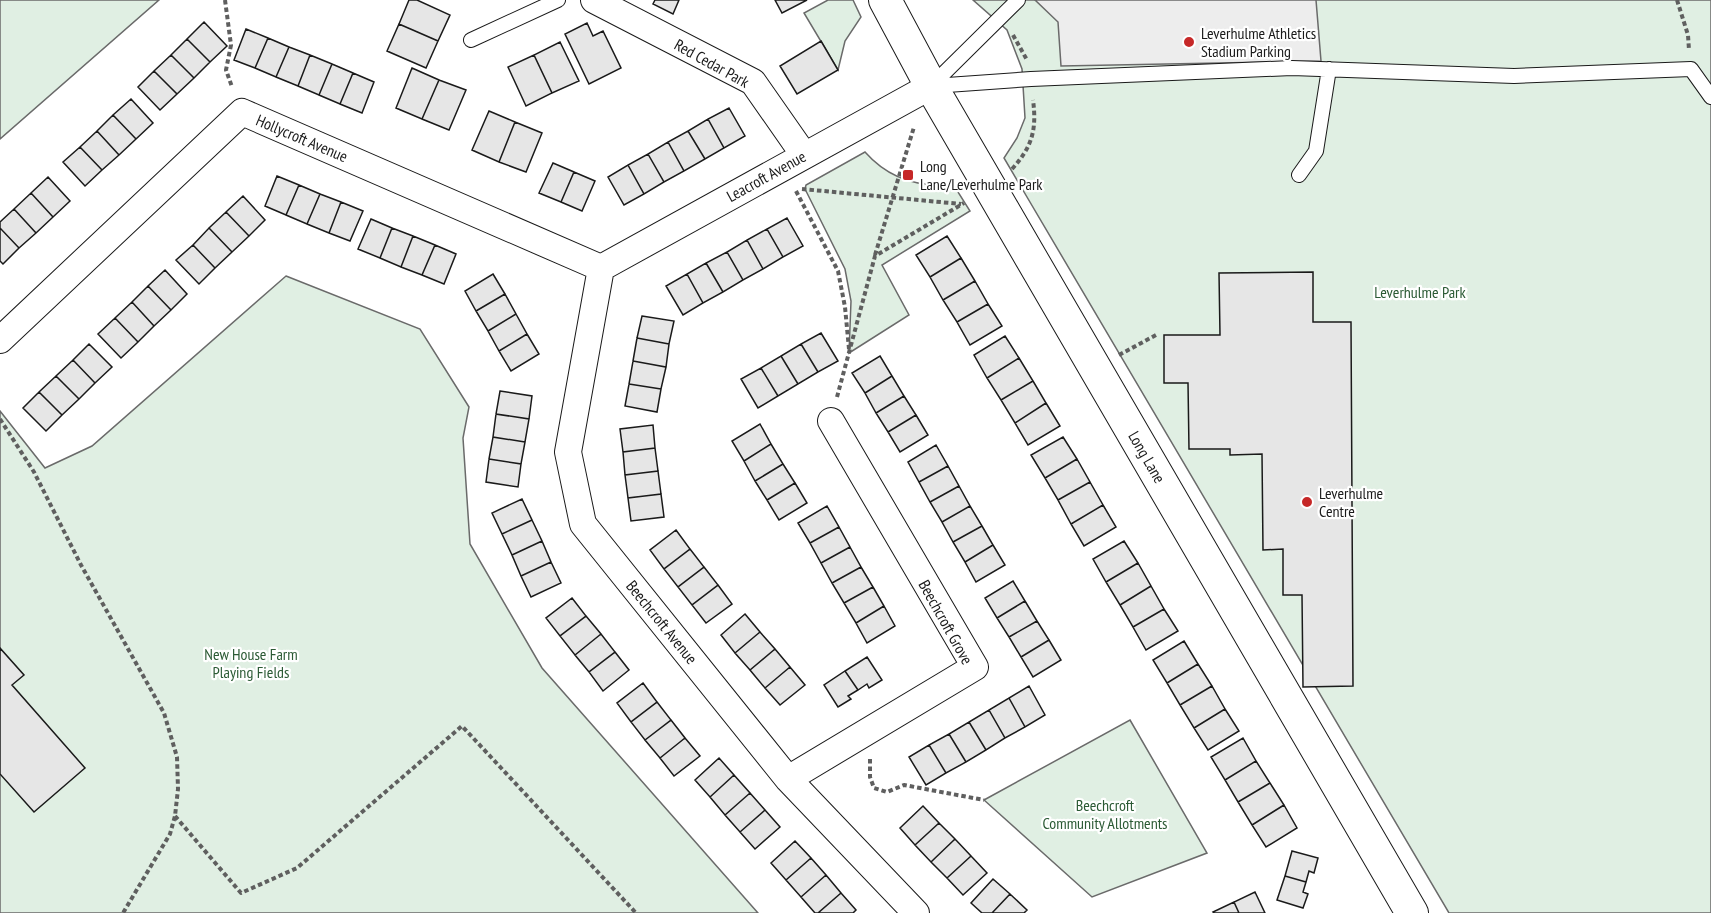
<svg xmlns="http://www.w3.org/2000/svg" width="1711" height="913" viewBox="0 0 1711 913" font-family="'PT Sans Narrow',sans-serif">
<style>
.green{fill:#e0efe3;stroke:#6a6a6a;stroke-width:1.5}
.parking{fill:#ededed;stroke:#6a6a6a;stroke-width:1.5}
.building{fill:#e6e6e6;stroke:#1a1a1a;stroke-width:1.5}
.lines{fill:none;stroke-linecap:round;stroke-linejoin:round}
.service-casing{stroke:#1a1a1a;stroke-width:16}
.minor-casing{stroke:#1a1a1a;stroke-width:28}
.tertiary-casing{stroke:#1a1a1a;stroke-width:34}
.path{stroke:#5f5f5f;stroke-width:4;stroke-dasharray:4.5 3;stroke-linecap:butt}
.service{stroke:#fff;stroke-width:14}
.minor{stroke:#fff;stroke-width:26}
.tertiary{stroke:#fff;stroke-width:32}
.poi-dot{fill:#c62828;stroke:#fff;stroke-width:2}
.labels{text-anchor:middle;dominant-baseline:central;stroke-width:4.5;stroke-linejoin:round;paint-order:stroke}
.poi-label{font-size:16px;fill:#1a1a1a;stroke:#fff;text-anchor:start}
.street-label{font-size:16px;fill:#1a1a1a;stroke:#fff}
.park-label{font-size:16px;fill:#2b5a34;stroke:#fff}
</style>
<rect width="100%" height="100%" fill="#fff"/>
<!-- green -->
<path class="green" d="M0,0H159L0,139Z
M828,0H853L861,17L845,41L838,70L804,13Z
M973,0H1711V913H1449L1004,158L1017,138L1025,118L1022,69L1007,30Z
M865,152C888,178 918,188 953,184L970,211L882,265L909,315L849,353L851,301L845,269L805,189L806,185Z
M286,276L420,329L469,407L463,438L470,544L542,668L758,913H0V411L45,468L92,446Z
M1130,720L1207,853L1092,897L984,800Z"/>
<!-- parking -->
<path class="parking" d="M1035,0H1316L1321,61L1061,66L1058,22Z"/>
<!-- building -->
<path class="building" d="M409,0H417L450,15L438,41L399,24Z
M655,0H679L673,14L653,4Z
M775,0H807L782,13Z
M204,22L227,46L210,62L187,39Z
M587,23L593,36L603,31L621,68L589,84L565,34Z
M399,24L438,41L426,68L387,51Z
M246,29L268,38L255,68L234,60Z
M268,38L289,47L276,77L255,68Z
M187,39L210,62L194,78L171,55Z
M821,41L838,70L797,94L780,66Z
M560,42L579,81L552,93L534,55Z
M289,47L310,55L298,86L276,77Z
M171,55L194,78L177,94L154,71Z
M310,55L332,64L319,95L298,86Z
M534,55L552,93L526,106L508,67Z
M332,64L353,73L340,104L319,95Z
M412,68L439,80L422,119L396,108Z
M154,71L177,94L160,110L138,87Z
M353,73L374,82L362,113L340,104Z
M439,80L466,90L449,130L422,119Z
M131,99L153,123L136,139L113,115Z
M729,108L745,136L724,148L708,119Z
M489,111L515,122L499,162L472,150Z
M113,115L136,139L119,155L97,131Z
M708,119L724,148L705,159L688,131Z
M515,122L542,133L526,172L499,162Z
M97,131L119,155L102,170L80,147Z
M688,131L705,159L684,171L668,142Z
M668,142L684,171L664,182L648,154Z
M80,147L102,170L85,186L63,162Z
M648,154L664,182L644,194L628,165Z
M553,163L574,172L561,202L539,193Z
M628,165L644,194L624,205L608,177Z
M574,172L595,181L582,211L561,202Z
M277,176L299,185L286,215L265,206Z
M48,177L70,201L53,217L31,193Z
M299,185L320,194L307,224L286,215Z
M31,193L53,217L36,233L14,209Z
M320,194L341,202L329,233L307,224Z
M243,196L265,220L249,236L226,212Z
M341,202L363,211L350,241L329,233Z
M14,209L36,233L19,248L0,228V222Z
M226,212L249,236L232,252L209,228Z
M787,218L803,246L783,257L767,229Z
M371,219L392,228L380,258L358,249Z
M0,228L19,248L3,264L0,261Z
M209,228L232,252L215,268L193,245Z
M392,228L413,236L401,267L380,258Z
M767,229L783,257L763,269L747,240Z
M413,236L435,245L422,275L401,267Z
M947,236L961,258L930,277L916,255Z
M747,240L763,269L743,280L727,252Z
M193,245L215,268L199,284L176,260Z
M435,245L456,254L444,284L422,275Z
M727,252L743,280L723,292L706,263Z
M961,258L975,281L943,300L930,277Z
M706,263L723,292L703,303L687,274Z
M165,270L187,294L171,310L148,286Z
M1313,272V322H1351L1353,686L1303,687L1302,595H1283V549L1263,550L1262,454L1230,455V449H1189L1188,383H1164V335H1220L1219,273Z
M493,274L505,294L476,311L465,291Z
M687,274L703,303L683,315L666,286Z
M975,281L988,304L957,322L943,300Z
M148,286L171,310L154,326L132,302Z
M505,294L516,314L488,331L476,311Z
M132,302L154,326L138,342L115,318Z
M988,304L1002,326L970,345L957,322Z
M516,314L527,334L499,351L488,331Z
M642,316L674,321L669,344L637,338Z
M115,318L138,342L121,358L98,334Z
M821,333L838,361L818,372L801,344Z
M527,334L539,354L511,371L499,351Z
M1005,336L1019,358L987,378L974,355Z
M637,338L669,344L666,367L633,361Z
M89,344L112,367L95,383L73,360Z
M801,344L818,372L798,384L781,356Z
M781,356L798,384L778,396L761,368Z
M880,356L892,376L865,393L852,373Z
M1019,358L1033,381L1001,400L987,378Z
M73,360L95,383L79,399L56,376Z
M633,361L666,367L661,389L629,384Z
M761,368L778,396L758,408L741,379Z
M56,376L79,399L62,415L39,392Z
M892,376L904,396L876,413L865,393Z
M1033,381L1046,403L1015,423L1001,400Z
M629,384L661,389L657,412L625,406Z
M500,391L532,396L529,419L496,414Z
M39,392L62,415L46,431L23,408Z
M904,396L916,415L888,432L876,413Z
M1046,403L1060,426L1028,445L1015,423Z
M496,414L529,419L525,442L493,437Z
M916,415L928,435L900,452L888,432Z
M760,424L771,444L744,461L732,441Z
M653,425L655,448L623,452L620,429Z
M493,437L525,442L521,464L489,459Z
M1063,437L1077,459L1045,478L1031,455Z
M771,444L783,464L755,481L744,461Z
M936,445L948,466L919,482L908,462Z
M655,448L658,471L625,475L623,452Z
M489,459L521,464L518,487L486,482Z
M1077,459L1090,482L1058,500L1045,478Z
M783,464L795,483L767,500L755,481Z
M948,466L959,486L930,502L919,482Z
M658,471L661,494L628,498L625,475Z
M1090,482L1103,505L1071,524L1058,500Z
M795,483L807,503L779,520L767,500Z
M959,486L970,506L942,522L930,502Z
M661,494L664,517L631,521L628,498Z
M522,499L532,520L502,534L492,513Z
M1103,505L1116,527L1084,546L1071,524Z
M827,506L839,527L810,543L798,523Z
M970,506L982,526L953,542L942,522Z
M532,520L542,541L512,555L502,534Z
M982,526L993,545L965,562L953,542Z
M839,527L850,547L821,563L810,543Z
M676,530L690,549L664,569L650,550Z
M542,541L551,562L521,576L512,555Z
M1124,541L1138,563L1106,582L1093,559Z
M993,545L1005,565L976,582L965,562Z
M850,547L861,567L832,583L821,563Z
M690,549L704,567L678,587L664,569Z
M551,562L561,583L531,597L521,576Z
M1138,563L1151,586L1120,605L1106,582Z
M704,567L718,585L692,605L678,587Z
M861,567L873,587L844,603L832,583Z
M1013,581L1025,601L997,618L985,598Z
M718,585L732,604L706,623L692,605Z
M1151,586L1164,609L1133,627L1120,605Z
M873,587L884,606L856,623L844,603Z
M572,598L586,616L560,636L546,618Z
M1025,601L1037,621L1009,637L997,618Z
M884,606L895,626L867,643L856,623Z
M1164,609L1178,631L1146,650L1133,627Z
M745,614L760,632L735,653L721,635Z
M586,616L601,634L575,655L560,636Z
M1037,621L1049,640L1021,657L1009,637Z
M760,632L775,649L750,670L735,653Z
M601,634L615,652L589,672L575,655Z
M1049,640L1061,660L1033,677L1021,657Z
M1184,641L1198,664L1167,683L1153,660Z
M0,648L24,675L12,685L85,768L34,812L0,774Z
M775,649L790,667L765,688L750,670Z
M615,652L629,670L603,691L589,672Z
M867,657L882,680L869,688L867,684L858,690L845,671Z
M1198,664L1212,686L1180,705L1167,683Z
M790,667L805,685L780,705L765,688Z
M845,671L858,690L848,696L851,699L838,707L824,685Z
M643,683L657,702L631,722L617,703Z
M1029,686L1045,715L1025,727L1009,698Z
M1212,686L1225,709L1194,728L1180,705Z
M1009,698L1025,727L1005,738L989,710Z
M657,702L671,720L645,740L631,722Z
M1225,709L1239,731L1208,750L1194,728Z
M989,710L1005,738L986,750L969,722Z
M671,720L685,738L660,758L645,740Z
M969,722L986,750L966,762L949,734Z
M949,734L966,762L946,773L929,745Z
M685,738L700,756L674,776L660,758Z
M1243,738L1256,761L1225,780L1211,757Z
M929,745L946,773L926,785L909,757Z
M719,758L734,775L710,797L695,780Z
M1256,761L1270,783L1238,802L1225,780Z
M734,775L750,793L725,815L710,797Z
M1270,783L1284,805L1252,825L1238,802Z
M750,793L765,810L740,832L725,815Z
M1284,805L1297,828L1266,847L1252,825Z
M923,806L939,823L915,845L900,828Z
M765,810L780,827L755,849L740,832Z
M939,823L955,839L931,862L915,845Z
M955,839L971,856L947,878L931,862Z
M795,841L811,858L786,880L771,863Z
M1292,851L1318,858L1314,873L1309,871L1306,882L1285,876Z
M971,856L987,873L963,895L947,878Z
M811,858L826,875L801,897L786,880Z
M826,875L841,893L818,913H815L801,897Z
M1285,876L1306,882L1303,892L1308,894L1303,908L1277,900Z
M993,879L1010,894L992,913H982L971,903Z
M1255,892L1265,913H1239L1234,902Z
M841,893L856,910L853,913H818Z
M1010,894L1027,910L1024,913H992Z
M1234,902L1239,913H1214L1213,912Z"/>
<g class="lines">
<defs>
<path id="service" d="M471,40L558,0
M931,86L1018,0
M933,86L1031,79L1292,68L1514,76L1691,69L1711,97
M1299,175L1316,151L1329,69"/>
<path id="minor" d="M594,0L753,82L804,155
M601,268L568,452L583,524L788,779L916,913
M601,268L931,86
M0,340L242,112L601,268
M788,779L975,667L831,421"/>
<path id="tertiary" d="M885,0L931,86L1412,913"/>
</defs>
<!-- service casing -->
<use href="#service" class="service-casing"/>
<!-- minor casing -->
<use href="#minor" class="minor-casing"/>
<!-- tertiary casing -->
<use href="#tertiary" class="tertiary-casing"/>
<!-- path -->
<path class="path" d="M225,0L231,45L226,70L232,87
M1677,0L1688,35L1689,50
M1013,35L1027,60
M1012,169C1032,147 1037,130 1033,100
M802,189L961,204
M796,191L838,271L845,307L849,349
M875,255L914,127
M1119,355L1156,335
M837,397L875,256L964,203
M0,419L34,472L81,565L164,713L177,757L178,789L175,816L170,834L123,913
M870,759V777L874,788L887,792L904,785L984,800
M175,816L241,893L297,868L462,726L636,913"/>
<!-- service -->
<use href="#service" class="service"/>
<!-- minor -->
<use href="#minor" class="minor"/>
<!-- tertiary -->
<use href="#tertiary" class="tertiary"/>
</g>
<!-- markers -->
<g class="poi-dot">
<circle cx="1189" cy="42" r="6"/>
<rect x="902" y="169" width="12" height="12" rx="3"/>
<circle cx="1307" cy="502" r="6"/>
</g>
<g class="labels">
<!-- poi labels -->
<g class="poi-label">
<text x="1201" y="33">Leverhulme Athletics<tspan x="1201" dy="18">Stadium Parking</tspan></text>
<text x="920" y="166">Long<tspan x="920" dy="18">Lane/Leverhulme Park</tspan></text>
<text x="1319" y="493">Leverhulme<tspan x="1319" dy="18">Centre</tspan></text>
</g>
<!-- street labels -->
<g class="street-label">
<text transform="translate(712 63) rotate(29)">Red Cedar Park</text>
<text transform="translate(302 138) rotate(23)">Hollycroft Avenue</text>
<text transform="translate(766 176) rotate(-29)">Leacroft Avenue</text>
<text transform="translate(1147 457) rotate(60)">Long Lane</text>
<text transform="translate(662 622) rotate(51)">Beechcroft Avenue</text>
<text transform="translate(946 622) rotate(61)">Beechcroft Grove</text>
</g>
<!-- park labels -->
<g class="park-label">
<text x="1420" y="292">Leverhulme Park</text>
<text x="251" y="654">New House Farm<tspan x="251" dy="18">Playing Fields</tspan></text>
<text x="1105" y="805">Beechcroft<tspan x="1105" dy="18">Community Allotments</tspan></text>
</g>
</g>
</svg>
